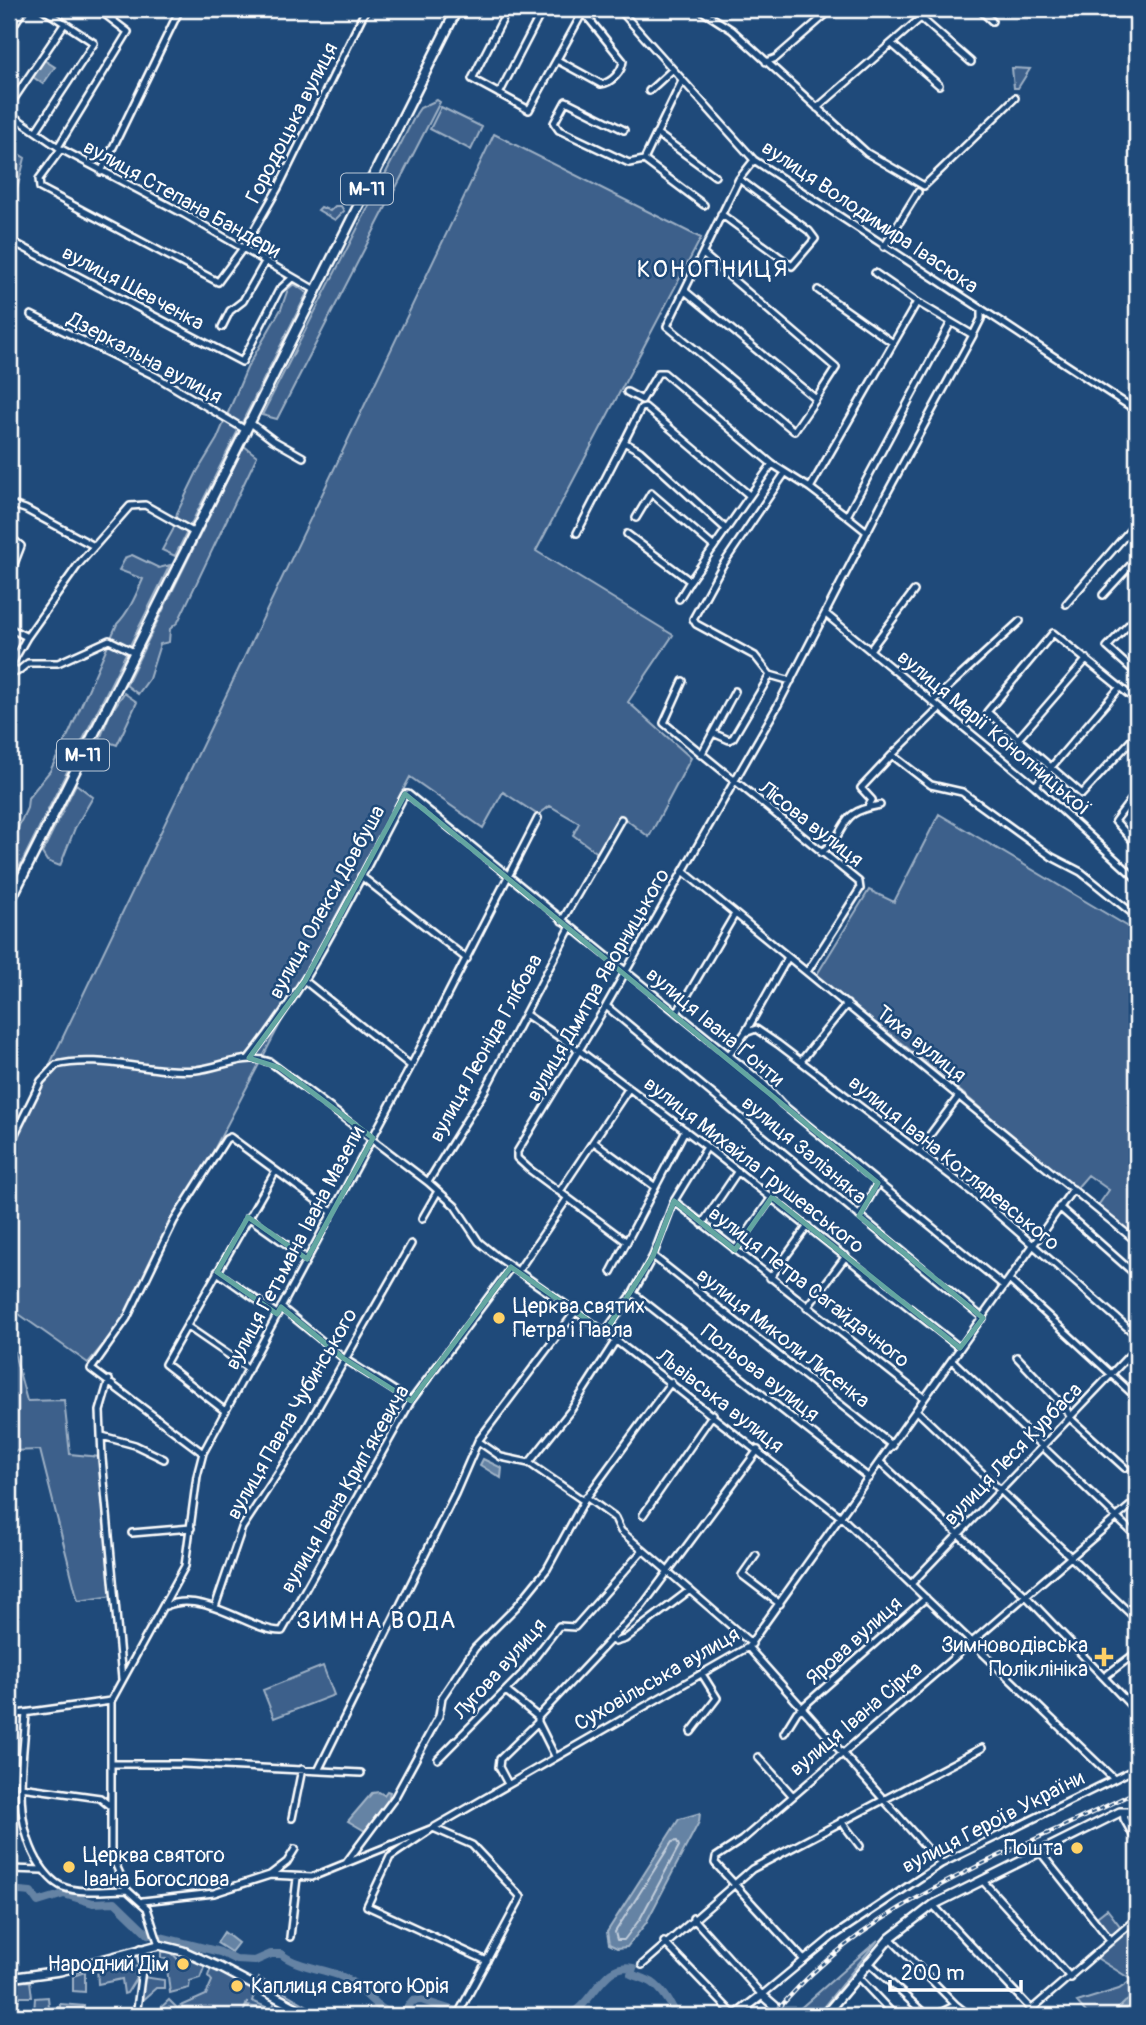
<svg xmlns="http://www.w3.org/2000/svg" width="1146" height="2025" viewBox="0 0 1146 2025" font-family="Pangolin,sans-serif">
<style>
.green{fill:#3c618b;stroke:#9eb0c5;stroke-width:2}
.water{fill:#6583a4;stroke:#a3b5c8;stroke-width:2}
.lines{fill:none;stroke-linecap:round;stroke-linejoin:round}
.shore{stroke:#c1cddb;stroke-width:2}
.river{stroke:#6583a4;stroke-width:8}
.minor-casing{stroke:#fff;stroke-width:10}
.major-casing{stroke:#fff;stroke-width:12}
.highway-casing{stroke:#fff;stroke-width:13}
.minor{stroke:#1f4a7a;stroke-width:5}
.major{stroke:#1f4a7a;stroke-width:7}
.highway{stroke:#1f4a7a;stroke-width:8}
.rail-casing{stroke:#fff;stroke-width:4.5}
.rail{stroke:#1f4a7a;stroke-width:2;stroke-dasharray:5;stroke-linecap:butt}
.marked{fill:none;stroke:#63a6a1;stroke-width:5;stroke-linejoin:round}
.poi-dot{fill:#ffd166;stroke:#1f4a7a;stroke-width:2.5}
.labels{text-anchor:middle;dominant-baseline:central;stroke-width:5;stroke-linejoin:round;paint-order:stroke}
.shield{fill:#1f4a7a;stroke:#bcc9d7;stroke-width:2}
.shield-label{font-size:19px;font-weight:bold;fill:#fff}
.street-label{font-size:21px;fill:#fff;stroke:#1f4a7a}
.poi-label{font-size:21px;fill:#fff;stroke:#1f4a7a;text-anchor:start}
.quarter-label{font-size:24px;letter-spacing:2px;fill:#fff;stroke:#1f4a7a}
</style>
<rect width="100%" height="100%" fill="#1f4a7a"/>
<filter id="ink" filterUnits="userSpaceOnUse"><feTurbulence type="fractalNoise" baseFrequency=".0143" numOctaves="2"/><feDisplacementMap in="SourceGraphic" scale="14" xChannelSelector="R" yChannelSelector="G"/><feConvolveMatrix kernelMatrix="1 2 1 2 8 2 1 2 1" color-interpolation-filters="sRGB"/></filter>
<g filter="url(#ink)">
<!-- green -->
<path class="green" d="M1012,68L1030,69L1018,88H1014Z
M437,100L440,102L277,419L262,415L416,114L420,108Z
M441,107L482,127L471,150L430,129Z
M494,134L701,238L536,551L673,635L628,702L691,758L649,837L620,815L599,854L573,835L579,823L550,806L538,815L503,792L483,828L410,777L126,1317L88,1363L9,1307V1150Z
M9,148L25,158L14,201L9,207Z
M335,206H341L344,211L335,220L318,210L321,207L330,211Z
M294,284L307,293L175,556L162,550L173,530L177,513L197,472L217,439L247,368L281,309L288,289Z
M244,446L257,456L178,622L170,629L169,642L160,644L149,679L138,694L126,685Z
M132,555L159,568L170,565L9,888V839L17,830L27,808L28,798L50,771L70,731L117,624C129,612 136,595 143,579L119,570L126,557Z
M9,628L27,637L12,664L17,672L9,689Z
M124,693L137,702L117,745L100,739L110,714Z
M76,784L93,797L75,828L60,866L47,861L42,853Z
M939,814L1137,932V1239L1097,1207L1109,1190L1088,1175L1076,1189L933,1068L816,976L869,890L894,902Z
M9,1334L27,1401L64,1400L70,1454L100,1457L113,1596L78,1601L40,1450L9,1451Z
M323,1666L334,1695L274,1718L263,1690Z
M1107,1909L1123,1930L1111,1941L1093,1920Z
M1137,1920V2016H1089L1077,2002L1119,1989L1132,1980L1097,1958Z
M878,1940L821,2010L812,2016L795,2013Z
M161,1952H171L184,1966L188,1956L205,1965L200,1978L190,1981L189,1988L170,1993L166,1959L161,1958Z
M139,1954L140,1972L127,1993L124,1994L122,1979L98,1984L97,1966L117,1961L120,1969L139,1966L136,1956L126,1959Z
M211,1968L273,1998L259,1992L254,1995L252,2001L268,2008L266,2012L261,2008L247,2006V2002L242,2016L243,2012H209V2016H203L202,2007L191,2010V2016H184L179,2007L206,1995L212,1981L208,1976Z
M85,1972V1992L73,1991V1976Z
M143,1977L164,1980V1988H156L140,2002Z
M259,1978L325,2016H319L258,1982Z
M30,1981L32,1997H19L16,2016H9V1982Z
M48,1997L49,2008L58,2007V2016L34,2013L35,1998Z
M276,1999L305,2016H279L271,2011Z
M169,2000L181,2012V2016H138L139,2010L155,2013Z
M60,2004L84,2006V2016H60Z"/>
<!-- water -->
<path class="water" d="M44,60L55,67L43,84L33,77Z
M483,1459L502,1468L501,1478L480,1465Z
M387,1791L390,1792L388,1801L365,1831L348,1821L372,1793L379,1792L384,1795Z
M700,1813L699,1822L646,1923L627,1947L617,1948L609,1944L607,1932L679,1819Z
M224,1932L238,1943L231,1952L217,1943Z
M1137,1995V2016H1111L1125,2002Z"/>
<g class="lines">
<!-- shore -->
<path class="shore" d="M677,1841L679,1846L640,1919L624,1940H617L615,1932L672,1842Z"/>
<!-- river -->
<path class="river" d="M9,1890L31,1892L38,1902L64,1894L93,1903L115,1902L148,1934L220,1952L236,1960L255,1961L271,1954H281C301,1970 333,1968 353,1983C368,1994 383,2018 403,2014L412,2001L421,2000L452,2010L493,2016
M564,2016C593,2010 601,1960 633,1968L631,1974C636,1977 641,1977 647,1980C661,1985 671,2004 677,2016"/>
<defs>
<path id="minor" d="M508,9L472,79L529,110L583,12
M619,9L754,160L1137,411
M699,9L732,30L867,153L924,186L1015,98
M979,9L992,21
M921,18L971,62
M9,32L24,9
M892,44L939,85
M557,60L601,84C612,83 622,71 623,61L581,9
M766,62L776,58L832,9
M649,91L672,70
M499,94L543,9
M9,106L65,23
M817,108L931,9
M9,113L61,149L184,214L315,290
M624,130L566,101L554,123L559,130L629,163L644,160L682,81
M36,131L94,43L43,9
M659,135L715,176
M58,147L128,32L98,9
M61,149L39,179L40,188L218,282L246,244L278,188L366,9
M644,160L704,205
M754,160L739,179L667,326L794,431L816,399
M101,172L180,9
M721,214L792,266L815,239L809,231L739,179
M11,241L242,362L279,290L292,278
M884,247L918,192
M875,273L917,302
M818,290L893,343
M685,291L816,399L836,368L703,254
M31,315L155,376L244,429
M950,324L847,516L810,488L917,302L973,335
M222,327L230,311L243,301L265,262
M627,392L642,400L658,373H664L772,464L810,488
M248,421L273,440L303,457
M9,504L25,509L94,546
M847,516L867,532
M636,518L651,493L714,547
M726,529L640,451L624,442L641,408L645,407L749,495
M577,533L624,442
M627,534L690,581L772,464
M9,536L21,546L9,577
M1103,595L1137,558
M679,599L690,581
M1066,604L1137,522
M827,615L1035,786L1137,879
M1137,616L1107,647L1137,674
M9,628L27,637L11,665L17,672L28,663H58L109,640L134,652
M27,637L78,565L130,506L145,505L193,532
M870,650L914,591
M770,675L791,681
M683,681L664,723L859,882L860,889L807,972
M1137,701L1053,633L987,712L1082,794L1137,734
M932,702L1020,621
M713,733L729,740L733,738L770,675L755,656L696,624L693,619L722,566L785,473
M1018,739L1087,659
M701,755L735,691
M892,755L940,708
M1035,786L1120,687
M1137,792L1115,821L1137,845
M868,807L872,800L861,788L892,755L931,785L962,792L1052,857L1081,872L1137,917
M821,853C852,829 834,813 880,805
M683,871L1137,1242
M361,876L467,959
M562,921L621,819
M305,981L411,1066
M606,1006L983,1318
M677,1013L735,914
M525,1014L580,1051L707,1147L960,1348
M745,1033L756,1029L778,1044L977,1196L1137,1336
M729,1055L745,1033L788,957
M249,1058C314,978 357,884 405,794H408L763,1083L782,1104L1004,1286
M801,1061L847,1004
M594,1142L654,1186
M9,1146L41,1081L56,1065C102,1054 150,1074 196,1070C222,1067 244,1053 270,1062L428,1182L455,1206L479,1242L496,1256L605,1332L841,1517L1114,1779
M918,1151L959,1096
M428,1182L485,1090L570,928
M560,1191L629,1088
M674,1201L924,1398
M1059,1207L1137,1276
M859,1216L878,1183
M248,1217L307,1259
M422,1219L438,1191
M702,1224L738,1171
M627,1242L529,1169L517,1158V1152L606,1006L778,705L886,495L973,335L981,319V310
M735,1250L772,1197
M653,1256L893,1446
M518,1271L567,1199
M217,1272L277,1314
M611,1272L685,1130
M770,1278L808,1226
M1009,1280L1137,1398
M633,1293L869,1478
M281,1307L343,1358L411,1401
M807,1308L846,1256
M188,1327L249,1369
M605,1332L633,1293L653,1256L674,1201L707,1147
M1017,1357L1066,1409L1072,1420L1125,1468
M952,1360L1137,1537
M109,1380L100,1411L102,1458L122,1679
M916,1410L1137,1620
M225,1411L165,1364L275,1172
M102,1436L135,1445L164,1459
M478,1441L501,1457L529,1463L584,1501
M203,1453L91,1369L127,1318L174,1221L226,1139L230,1137L332,1212
M529,1463L571,1410L616,1340
M881,1463L1025,1595L1137,1712
M586,1497L615,1518L621,1531L752,1644
M643,1515L713,1414
M132,1533L191,1528
M756,1555L742,1575L780,1604
M912,1583L1137,1347
M166,1606C205,1589 251,1632 282,1631L411,1401L511,1267
M215,1607L242,1528L297,1444L411,1244
M610,1639L615,1642L625,1639L690,1590
M748,1647L941,1864
M1104,1677L1137,1652
M506,1691L538,1717
M111,1701L185,1566L197,1476L203,1453L411,1066L538,818
M111,1701V1854L127,1890L147,1908L159,1945
M26,1713C23,1762 12,1815 37,1860C43,1870 51,1882 63,1887C82,1894 107,1890 127,1890
M9,1715L111,1701
M538,1722L555,1756
M691,1732L717,1698L702,1674
M784,1733L797,1712L926,1598
M758,1757L792,1795
M438,1759L522,1674L559,1626L575,1627L643,1550
M111,1764H183L361,1773
M319,1769L455,1494L478,1441L575,1312
M508,1784L499,1767L500,1759L538,1722V1717L643,1605L758,1450
M21,1787L100,1798L110,1806
M1123,1812L1124,1819L1137,1842
M292,1818L302,1769
M841,1821L860,1846
M1041,1853L1111,1941
M346,1863L395,1797L439,1716L442,1697L475,1648L517,1606L547,1569L584,1501L671,1382
M9,1869L43,1870
M270,1875L287,1862L295,1849
M982,1880L1071,1978
M143,1901L214,1893L270,1875L312,1877L433,1828L748,1647L1073,1189
M933,1905L1032,2010
M693,1918L762,1995L832,1937L941,1864L1137,1768
M290,1937L297,1878
M890,1938L956,2005
M664,1942L735,2016
M804,1960L715,1863L716,1857L742,1840L1137,1500
M868,1962L925,2014H938L956,2005L970,2016
M642,1965L752,1869L982,1748
M857,1976L895,2016
M136,2016L143,1962L141,1948
M457,2016L521,1897L472,1845L433,1828L390,1857L367,1906L487,1961
M1024,2016L1137,1918"/>
<path id="major" d="M9,1978L60,1971L159,1945L183,1951L221,1968L312,2016
M785,2014L788,2016
M735,2016L762,1995L777,2008
M824,2016L890,1938L933,1905L1120,1812H1137"/>
<path id="highway" d="M9,903L457,9"/>
</defs>
<!-- minor casing -->
<use href="#minor" class="minor-casing"/>
<!-- major casing -->
<use href="#major" class="major-casing"/>
<!-- highway casing -->
<use href="#highway" class="highway-casing"/>
<!-- minor -->
<use href="#minor" class="minor"/>
<!-- major -->
<use href="#major" class="major"/>
<!-- highway -->
<use href="#highway" class="highway"/>
<defs>
<path id="rail" d="M773,2016C864,1901 1011,1855 1137,1791"/>
</defs>
<!-- rail casing -->
<use href="#rail" class="rail-casing"/>
<!-- rail -->
<use href="#rail" class="rail"/>
</g>
</g>
<!-- marked area -->
<path class="marked" d="M405,794L878,1183L859,1216L983,1318L960,1348L772,1197L735,1250L674,1201L653,1256L605,1332L511,1267L411,1401L343,1358L281,1307L277,1314L217,1272L248,1217L307,1259L373,1138L280,1068L249,1058L305,981Z"/>
<!-- markers -->
<g class="poi-dot">
<circle cx="499" cy="1318" r="7"/>
<path d="M1100.5 1646.5h7v7h7v7h-7v7h-7v-7h-7v-7h7z"/>
<circle cx="1077" cy="1848" r="7"/>
<circle cx="69" cy="1867" r="7"/>
<circle cx="183" cy="1964" r="7"/>
<circle cx="237" cy="1986" r="7"/>
</g>
<g class="labels">
<!-- shield labels -->
<g class="shield">
<rect x="341" y="173.5" width="52" height="31" rx="5"/>
<rect x="57" y="739.5" width="52" height="31" rx="5"/>
</g>
<g class="shield-label">
<text x="367" y="189">М-11</text>
<text x="83" y="755">М-11</text>
</g>
<!-- street labels -->
<g class="street-label">
<text transform="translate(292 123) rotate(-63)">Городоцька вулиця</text>
<text transform="translate(182 199) rotate(29)">вулиця Степана Бандери</text>
<text transform="translate(870 217) rotate(34)">вулиця Володимира Івасюка</text>
<text transform="translate(133 288) rotate(28)">вулиця Шевченка</text>
<text transform="translate(145 358) rotate(28)">Дзеркальна вулиця</text>
<text transform="translate(994 733) rotate(40)">вулиця Марії Конопницької</text>
<text transform="translate(811 824) rotate(38)">Лісова вулиця</text>
<text transform="translate(327 902) rotate(-61)">вулиця Олекси Довбуша</text>
<text transform="translate(598 985) rotate(-60)">вулиця Дмитра Яворницького</text>
<text transform="translate(715 1027) rotate(40)">вулиця Івана Ґонти</text>
<text transform="translate(921 1044) rotate(39)">Тиха вулиця</text>
<text transform="translate(486 1048) rotate(-61)">вулиця Леоніда Глібова</text>
<text transform="translate(804 1150) rotate(40)">вулиця Залізняка</text>
<text transform="translate(954 1163) rotate(39)">вулиця Івана Котляревського</text>
<text transform="translate(754 1165) rotate(38)">вулиця Михайла Грушевського</text>
<text transform="translate(295 1248) rotate(-62)">вулиця Гетьмана Івана Мазепи</text>
<text transform="translate(809 1287) rotate(38)">вулиця Петра Сагайдачного</text>
<text transform="translate(783 1338) rotate(38)">вулиця Миколи Лисенка</text>
<text transform="translate(760 1373) rotate(38)">Польова вулиця</text>
<text transform="translate(720 1401) rotate(38)">Львівська вулиця</text>
<text transform="translate(292 1414) rotate(-60)">вулиця Павла Чубинського</text>
<text transform="translate(1013 1454) rotate(-46)">вулиця Леся Курбаса</text>
<text transform="translate(345 1489) rotate(-60)">вулиця Івана Крипʼякевича</text>
<text transform="translate(854 1641) rotate(-42)">Ярова вулиця</text>
<text transform="translate(500 1669) rotate(-48)">Лугова вулиця</text>
<text transform="translate(657 1679) rotate(-30)">Суховільська вулиця</text>
<text transform="translate(856 1719) rotate(-40)">вулиця Івана Сірка</text>
<text transform="translate(993 1822) rotate(-27)">вулиця Героїв України</text>
</g>
<!-- poi labels -->
<g class="poi-label">
<text x="513" y="1306">Церква святих<tspan x="513" dy="24">Петра і Павла</tspan></text>
<text x="1088" y="1645" text-anchor="end">Зимноводівська<tspan x="1088" dy="24">Поліклініка</tspan></text>
<text x="1063" y="1848" text-anchor="end">Пошта</text>
<text x="83" y="1855">Церква святого<tspan x="83" dy="24">Івана Богослова</tspan></text>
<text x="169" y="1964" text-anchor="end">Народний Дім</text>
<text x="251" y="1986">Каплиця святого Юрія</text>
</g>
<!-- quarter labels -->
<g class="quarter-label">
<text x="713" y="269">КОНОПНИЦЯ</text>
<text x="377" y="1620">ЗИМНА ВОДА</text>
</g>
</g>
<!-- margin -->
<rect width="1146" height="2025" fill="none" stroke="#1f4a7a" stroke-width="35"/>
<rect x="18" y="18" width="1111" height="1990" fill="none" stroke="#fff" stroke-width="2.5" filter="url(#ink)"/>
<!-- scale -->
<path d="M890 1980v10h131v-10" fill="none" stroke="#ffffff" stroke-width="3.5"/>
<text x="901" y="1980" font-size="21" fill="#ffffff" stroke="#1f4a7a" stroke-width="5" paint-order="stroke">200 m</text>
</svg>
